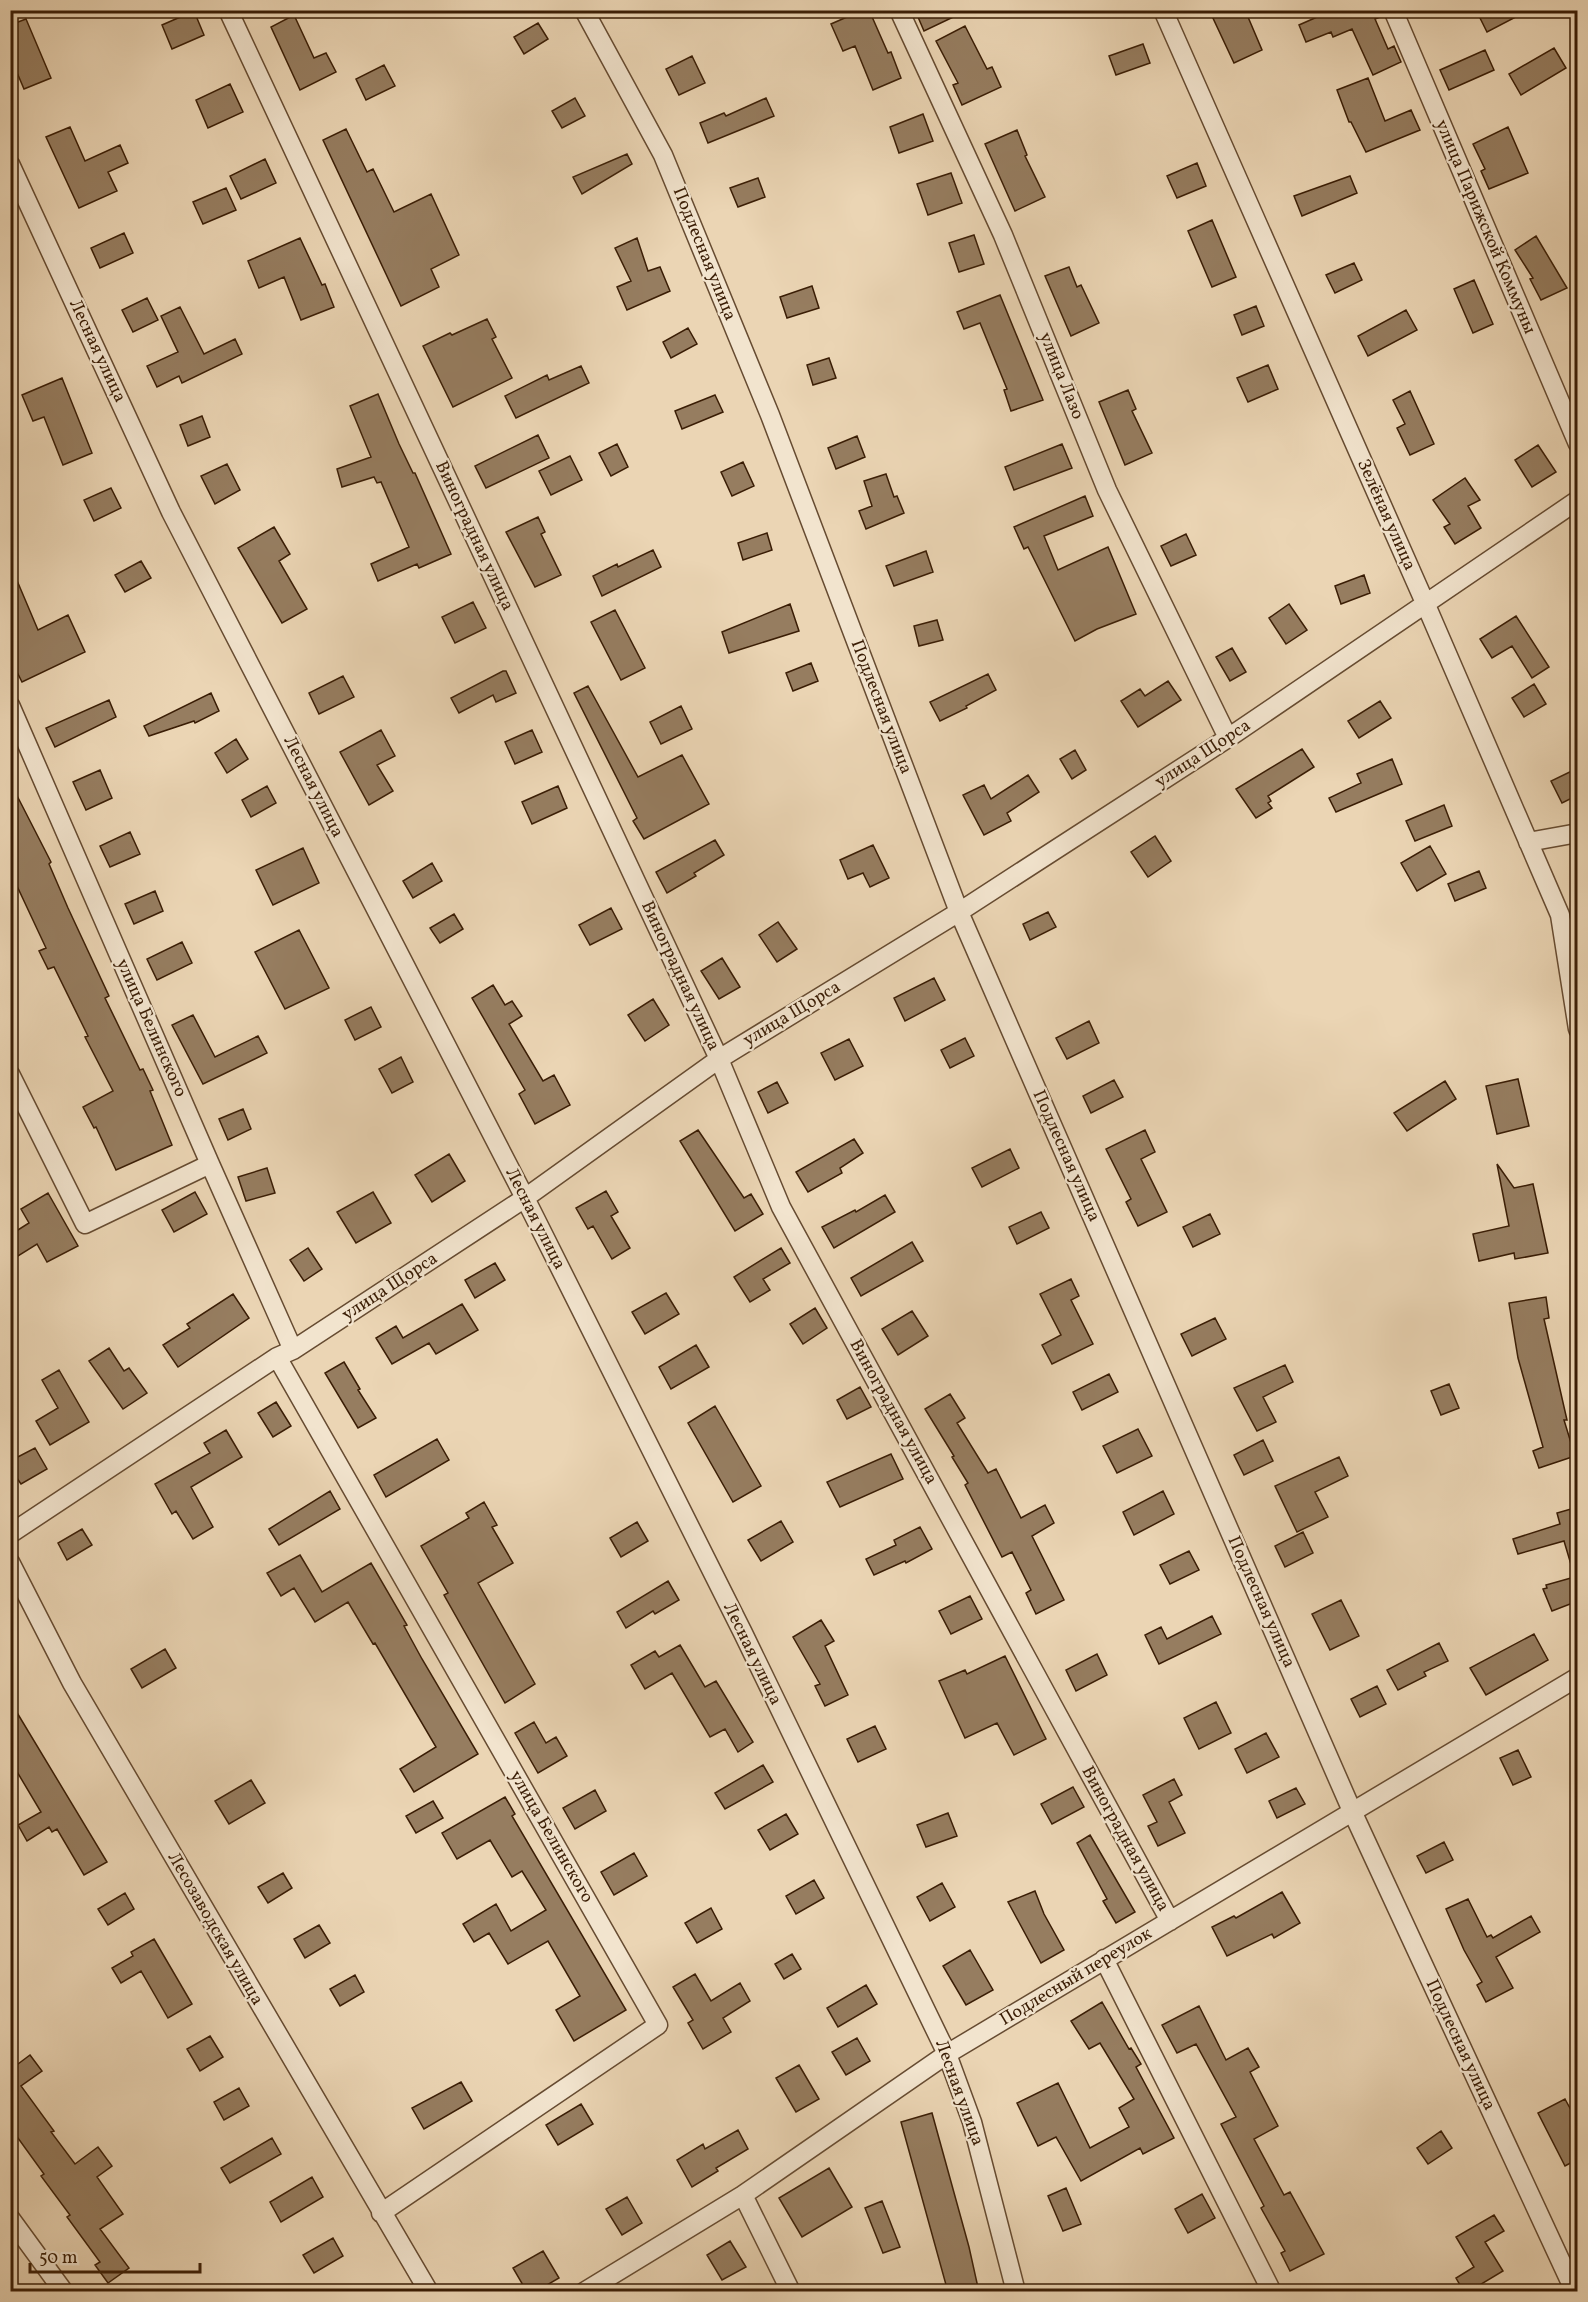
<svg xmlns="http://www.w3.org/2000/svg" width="1588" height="2302" viewBox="0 0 1588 2302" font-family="Vollkorn,serif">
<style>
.building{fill:#967d60;stroke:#3a1d05;stroke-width:1.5}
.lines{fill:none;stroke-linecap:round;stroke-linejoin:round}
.minor-casing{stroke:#664b31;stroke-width:21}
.minor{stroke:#f2e4ce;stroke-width:18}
.labels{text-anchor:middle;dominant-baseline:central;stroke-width:4.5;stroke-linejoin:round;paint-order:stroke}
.street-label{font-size:18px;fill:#3a1d05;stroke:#f2e4ce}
</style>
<rect width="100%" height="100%" fill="#ebd5b4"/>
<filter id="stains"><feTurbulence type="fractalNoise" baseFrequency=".00333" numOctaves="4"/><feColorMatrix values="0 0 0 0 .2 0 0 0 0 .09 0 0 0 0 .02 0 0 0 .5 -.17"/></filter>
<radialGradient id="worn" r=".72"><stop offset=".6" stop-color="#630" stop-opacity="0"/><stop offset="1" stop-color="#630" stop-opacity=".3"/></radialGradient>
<!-- building -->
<path class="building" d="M863,10H869L888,53L891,52L901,78L873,90L855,46L843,51L831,24Z
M915,10H968L924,31Z
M1224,10H1245L1262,50L1234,63L1212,16Z
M1333,10H1382L1383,16L1375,19L1388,49L1394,46L1401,62L1373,75L1352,29L1333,37L1331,32L1306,42L1299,25Z
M1476,10H1529L1487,32Z
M194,11L204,35L172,49L162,25Z
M294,15L314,58L326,53L336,72L300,90L271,27Z
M26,19L51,78L24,89L10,56V25Z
M538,23L548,39L524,54L514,37Z
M965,26L987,69L992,67L1001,87L962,105L953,85L958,83L936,41Z
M1143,44L1150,63L1116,75L1109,56Z
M1554,48L1566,68L1521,95L1509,74Z
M1485,50L1494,70L1449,90L1440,70Z
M692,56L705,83L679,95L666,69Z
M384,65L395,86L366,100L356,79Z
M1368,78L1385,121L1411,110L1420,130L1366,152L1351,122H1349L1337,90Z
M230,84L243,112L208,128L196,100Z
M575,98L585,116L562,128L552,111Z
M766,98L774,116L708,143L700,123L724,113L726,116Z
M923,114L933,141L899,153L890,127Z
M70,127L85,161L120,145L128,163L108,172L117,191L79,208L46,137Z
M1508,127L1528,173L1489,189L1481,171L1485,169L1473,144Z
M346,129L367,172L373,169L394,212L431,194L459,255L431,269L439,287L401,306L323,140Z
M1017,130L1027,155L1025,156L1045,197L1015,211L985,144Z
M627,154L632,164L582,194L573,177Z
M265,159L276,183L241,199L230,176Z
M1197,163L1206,186L1177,198L1167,176Z
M951,173L962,203L928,215L917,184Z
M1350,176L1357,193L1302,216L1294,196Z
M758,178L765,197L738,207L730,188Z
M226,188L236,210L203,224L193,202Z
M1212,220L1236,277L1212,287L1188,231Z
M124,233L133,253L100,268L91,248Z
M974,235L984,264L959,272L949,243Z
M1536,236L1567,288L1541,300L1530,279L1533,278L1515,250Z
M300,238L322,285L325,284L334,307L301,320L284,277L259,288L248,261Z
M637,238L648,271L660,267L670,291L627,310L617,287L631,281L615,248Z
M1354,263L1362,280L1335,293L1326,275Z
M1069,267L1077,287L1081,285L1099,323L1071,336L1045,276Z
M1474,280L1493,324L1473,333L1454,289Z
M812,286L819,308L787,318L780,297Z
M1000,295L1043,400L1011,411L1004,390L1007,389L980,323L964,329L957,312Z
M147,298L158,320L133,332L122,310Z
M1256,306L1264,326L1242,335L1234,315Z
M180,307L204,354L235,339L242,354L182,383L179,376L157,387L147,366L178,352L161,316Z
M1406,310L1417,330L1368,356L1358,336Z
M487,319L496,337L492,339L512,378L453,407L423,346L450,333L452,335Z
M688,328L697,344L671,358L663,342Z
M829,358L836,378L813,385L807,365Z
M1268,365L1278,389L1248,402L1237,378Z
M581,366L589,383L516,418L505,396L547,375L549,380Z
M62,378L92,453L63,465L44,417L33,421L22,395Z
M1128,390L1136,409L1132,411L1152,453L1125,465L1099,402Z
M1410,391L1434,444L1410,455L1397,428L1405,424L1393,400Z
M378,394L399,444L413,473H415L451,554L419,568L417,564L378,581L371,564L409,547L381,482L377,483L374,477L342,487L337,469L371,457L350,406Z
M715,395L723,412L682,429L675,411Z
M202,416L210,437L188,446L180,425Z
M538,435L549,458L486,488L475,466Z
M857,436L865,457L836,469L828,448Z
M617,444L628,467L611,476L599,453Z
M1062,444L1072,468L1014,490L1005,467Z
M1538,445L1556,472L1532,487L1515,460Z
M570,456L582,480L551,495L539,471Z
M743,462L754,486L732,496L721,472Z
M227,464L240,490L215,504L201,476Z
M886,474L894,497L897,496L904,513L866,529L859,511L872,506L864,481Z
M1465,478L1480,500L1468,506L1481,528L1455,544L1444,527L1450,524L1433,500Z
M111,488L121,508L94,521L84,500Z
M1085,496L1093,516L1044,536L1058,570L1108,547L1136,614L1097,629L1075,641L1028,547L1024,549L1014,527Z
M538,517L545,532L541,534L561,575L535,587L506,532Z
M274,527L290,554L279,561L307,609L282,623L238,548Z
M767,533L772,550L743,560L738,543Z
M1186,534L1196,555L1171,566L1161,546Z
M653,550L661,567L602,596L593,576L617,564L618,567Z
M926,551L933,572L894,586L886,566Z
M141,561L151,578L125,592L115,575Z
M10,564L38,630L68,615L85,652L22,682L10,658Z
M1364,575L1370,593L1341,604L1335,586Z
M473,602L486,628L455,643L442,617Z
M790,604L799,631L729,653L722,632Z
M1289,604L1307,630L1286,644L1269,618Z
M615,610L645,668L621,680L591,622Z
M1516,616L1549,667L1532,678L1512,646L1492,658L1480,639Z
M937,620L943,640L919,646L914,626Z
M1232,648L1246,672L1230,681L1216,657Z
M811,663L818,681L793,691L786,673Z
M503,671H506L516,693L496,702L493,695L459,713L451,698Z
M988,674L996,690L966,706L967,708L940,721L930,702Z
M343,676L354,697L319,714L309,693Z
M1168,681L1181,700L1138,727L1121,701L1140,689L1145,696Z
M1534,684L1546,704L1524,717L1512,698Z
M588,686L638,777L682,755L709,804L644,839L633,821L637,818L574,693Z
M211,693L219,711L195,723L194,721L149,736L144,726Z
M109,700L116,717L55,747L46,728Z
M1380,701L1391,718L1359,738L1348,721Z
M681,706L692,729L661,744L650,722Z
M381,730L395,756L377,765L393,791L369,805L340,752Z
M532,730L542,752L515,764L505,742Z
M236,739L248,759L227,773L215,753Z
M1302,749L1314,767L1268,796L1271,801L1268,803L1272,808L1256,818L1236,789Z
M1075,750L1086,770L1072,779L1060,759Z
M1392,759L1402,784L1336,812L1329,798L1361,783L1357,774Z
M1578,768V795L1562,803L1551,781Z
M100,770L112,798L86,810L73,782Z
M1028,775L1039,792L1007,813L1011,821L984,835L963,795L984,785L991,799Z
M10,782L51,862L49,864L68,908L109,996L105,998L140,1070L143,1069L153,1090L150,1091L172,1145L116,1170L96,1127L94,1128L83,1107L113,1091L85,1037L88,1036L54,967L48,969L39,951L46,948L10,871Z
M267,786L276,803L251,817L242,800Z
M558,786L567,808L532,824L522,802Z
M1444,805L1452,826L1415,841L1406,821Z
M130,832L140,854L110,867L100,846Z
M1155,836L1171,861L1148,877L1131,852Z
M715,840L724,855L694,873L696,876L667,893L656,872Z
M873,845L889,878L870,887L863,873L848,879L840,860Z
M1430,846L1446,874L1417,891L1401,863Z
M303,848L319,883L273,905L256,870Z
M432,863L442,881L413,898L403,881Z
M1479,871L1486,888L1455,901L1448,884Z
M155,891L163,911L134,924L125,904Z
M611,908L622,929L590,945L579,925Z
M1048,912L1056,927L1030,940L1023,924Z
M454,914L463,929L440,943L430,928Z
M778,922L797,949L777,962L759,935Z
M299,930L329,988L285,1009L255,952Z
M182,942L192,963L157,980L147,959Z
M722,958L740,987L719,999L701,971Z
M934,978L945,1000L905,1021L894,998Z
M493,985L505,1005L512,1001L522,1016L509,1024L543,1081L554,1075L570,1105L535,1124L519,1094L525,1090L472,998Z
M653,999L669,1025L645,1041L628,1015Z
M371,1007L381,1027L355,1040L345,1020Z
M193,1015L215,1057L258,1036L267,1053L203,1084L172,1025Z
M1089,1021L1099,1043L1067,1059L1056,1038Z
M965,1038L974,1056L950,1068L941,1050Z
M849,1039L863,1066L835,1080L821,1053Z
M401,1057L413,1082L392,1093L379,1069Z
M1518,1079L1529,1126L1497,1134L1486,1086Z
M1114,1080L1123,1097L1091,1113L1083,1096Z
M1445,1081L1456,1099L1407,1131L1394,1113Z
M777,1082L788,1103L768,1113L758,1092Z
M243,1109L251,1129L228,1140L219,1119Z
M698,1130L744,1198L751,1194L763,1214L735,1231L680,1141Z
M1145,1130L1155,1152L1141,1159L1167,1212L1138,1226L1126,1202L1131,1199L1106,1149Z
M854,1139L863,1153L840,1168L842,1173L808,1192L796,1172Z
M1010,1149L1019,1168L982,1187L972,1168Z
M449,1154L465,1181L432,1202L415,1175Z
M1497,1164L1514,1188L1533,1184L1548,1253L1515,1259L1514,1253L1479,1261L1473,1234L1509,1226Z
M267,1168L275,1193L246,1201L238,1177Z
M606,1191L618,1212L611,1216L630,1248L612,1259L593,1226L588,1229L576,1208Z
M195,1192L207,1214L174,1232L162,1210Z
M373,1192L391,1223L356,1243L337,1212Z
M48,1193L78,1246L47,1262L37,1244L10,1261V1235L29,1223L21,1209Z
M885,1195L895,1212L834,1248L822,1227L855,1210L856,1212Z
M1041,1212L1049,1228L1017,1244L1009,1227Z
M1210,1214L1220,1234L1193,1247L1183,1227Z
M912,1242L923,1261L861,1296L851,1278Z
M308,1248L322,1269L304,1281L290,1260Z
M781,1248L790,1263L763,1279L770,1290L750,1302L734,1277Z
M495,1263L505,1280L475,1298L465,1280Z
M1071,1279L1079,1296L1071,1300L1093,1344L1052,1364L1042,1345L1061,1335L1040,1294Z
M666,1293L679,1314L645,1334L632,1312Z
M233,1294L249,1318L178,1367L163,1345L190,1328L187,1324Z
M1546,1297L1549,1318L1544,1319L1567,1420H1564L1575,1456L1539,1468L1533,1451L1543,1447L1518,1358L1509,1303Z
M462,1304L478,1330L436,1354L429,1343L392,1364L376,1338L396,1326L403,1338Z
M815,1308L827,1328L803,1344L790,1324Z
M912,1311L928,1336L898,1355L882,1329Z
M1215,1318L1226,1339L1192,1356L1181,1334Z
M696,1345L709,1367L671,1389L659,1367Z
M109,1348L124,1371L129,1368L147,1393L123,1409L89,1361Z
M344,1362L360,1389L358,1390L376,1418L358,1428L325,1373Z
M1285,1365L1293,1382L1263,1397L1276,1422L1257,1431L1234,1388Z
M59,1370L89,1422L50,1445L36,1421L58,1408L42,1380Z
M1109,1374L1118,1392L1082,1410L1073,1392Z
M1449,1384L1459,1408L1441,1415L1431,1391Z
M860,1387L871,1407L847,1419L837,1400Z
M950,1394L965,1418L957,1423L988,1473L996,1469L1021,1518L1045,1505L1054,1523L1032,1536L1064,1600L1036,1614L1026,1593L1031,1590L1012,1552L1002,1557L965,1485L968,1483L952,1457L954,1456L925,1409Z
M276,1402L291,1426L273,1437L258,1413Z
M715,1406L761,1486L733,1502L688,1423Z
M1138,1429L1152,1456L1117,1473L1103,1446Z
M226,1430L242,1457L191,1487L213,1527L193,1539L176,1511L172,1514L155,1484L210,1453L204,1443Z
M437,1439L449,1460L386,1497L374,1475Z
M1263,1440L1273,1461L1244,1475L1234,1455Z
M35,1448L47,1469L21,1484L10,1468V1461Z
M891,1454L903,1479L840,1507L827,1482Z
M1339,1457L1348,1476L1315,1492L1328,1517L1297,1532L1275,1486Z
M330,1491L340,1509L279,1545L269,1529Z
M1163,1491L1174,1514L1134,1535L1123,1512Z
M484,1502L497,1525L492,1527L513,1563L478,1583L535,1684L505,1703L444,1595L448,1593L421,1546L469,1518L466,1513Z
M1578,1507V1567L1572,1568L1564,1541L1518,1554L1513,1539L1560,1524L1557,1513Z
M781,1521L793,1542L761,1561L748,1540Z
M637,1522L648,1541L621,1557L610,1538Z
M920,1527L932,1549L906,1563L905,1561L874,1575L866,1559L896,1545L894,1540Z
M82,1529L92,1545L67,1560L58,1543Z
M1303,1532L1313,1553L1285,1567L1275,1546Z
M1189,1551L1199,1570L1170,1584L1160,1565Z
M300,1555L322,1592L371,1563L407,1625L404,1626L422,1659L478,1754L414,1792L400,1769L436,1747L375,1643L373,1644L348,1602L315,1622L294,1588L281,1596L267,1573Z
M1578,1576V1601L1552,1611L1543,1589L1547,1588L1546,1585Z
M668,1581L679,1600L655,1614L653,1611L626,1628L617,1612Z
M970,1596L982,1619L951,1634L939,1611Z
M1341,1600L1359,1636L1330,1650L1312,1614Z
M1212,1616L1221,1634L1159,1664L1145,1635L1161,1627L1167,1639Z
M821,1620L834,1641L825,1646L848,1695L825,1706L815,1686L820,1684L793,1637Z
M1534,1634L1548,1660L1486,1695L1470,1668Z
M1439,1643L1448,1661L1424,1672L1426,1676L1398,1690L1387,1670Z
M680,1645L705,1687L716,1681L753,1742L738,1752L725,1729L710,1737L672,1673L645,1689L631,1665L655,1651L659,1657Z
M165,1649L176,1668L142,1688L131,1669Z
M1097,1654L1107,1675L1076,1691L1066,1670Z
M1005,1656L1046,1739L1014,1755L997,1723L965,1738L939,1681L965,1670L967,1674Z
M1377,1686L1386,1704L1360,1717L1351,1699Z
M10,1701L107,1862L84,1875L57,1829L52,1832L49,1827L27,1841L18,1825L41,1812L10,1760Z
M1216,1702L1231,1733L1199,1749L1184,1718Z
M534,1722L546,1743L556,1737L567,1756L538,1773L515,1733Z
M875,1726L886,1749L858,1762L847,1739Z
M1266,1733L1279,1757L1247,1773L1235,1749Z
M1518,1750L1531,1777L1513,1785L1500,1758Z
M763,1765L773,1782L725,1809L715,1793Z
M1174,1779L1182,1795L1169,1802L1185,1833L1158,1846L1148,1826L1157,1822L1143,1795Z
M251,1780L265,1803L229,1824L215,1801Z
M1073,1787L1084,1807L1052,1824L1041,1804Z
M1296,1788L1305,1804L1277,1818L1269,1801Z
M595,1790L606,1811L575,1829L563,1808Z
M505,1797L515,1814L512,1816L626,2010L574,2041L556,2010L580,1996L548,1941L508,1964L489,1933L474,1942L463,1924L496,1904L511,1931L546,1910L522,1871L512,1877L490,1840L457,1859L442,1833Z
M433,1801L443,1818L416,1833L406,1816Z
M948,1813L957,1836L926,1847L917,1825Z
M786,1814L798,1834L770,1850L758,1830Z
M1090,1835L1135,1912L1116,1923L1103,1901L1107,1899L1077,1843Z
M1444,1842L1453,1860L1426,1873L1417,1856Z
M634,1853L647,1876L614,1895L601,1872Z
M283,1873L292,1888L268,1903L258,1887Z
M814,1880L824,1898L796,1914L786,1896Z
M942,1883L955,1907L930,1921L917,1897Z
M1035,1891L1044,1914L1064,1950L1041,1963L1008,1902Z
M1282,1892L1300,1923L1274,1938L1272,1934L1227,1956L1212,1927L1234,1916L1236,1918Z
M125,1893L134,1909L108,1925L98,1909Z
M1468,1899L1487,1937L1491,1935L1493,1938L1531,1916L1540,1932L1496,1957L1513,1988L1486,2002L1477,1985L1482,1982L1464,1950L1446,1909Z
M711,1908L722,1929L697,1943L685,1923Z
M319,1925L330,1943L305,1958L294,1939Z
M154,1939L192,2004L168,2018L141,1971L121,1983L112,1968L133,1956L131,1952Z
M970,1950L993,1990L966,2005L943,1966Z
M792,1954L801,1969L784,1979L775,1964Z
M695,1974L711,2001L740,1983L750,2001L723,2018L731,2032L703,2049L688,2023L693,2020L673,1987Z
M355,1975L364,1992L340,2006L330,1989Z
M866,1985L877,2004L838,2027L827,2008Z
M1102,2002L1129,2049L1131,2048L1141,2064L1136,2067L1174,2138L1143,2154L1140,2148L1081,2181L1056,2137L1038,2146L1017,2103L1058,2083L1090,2148L1129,2127L1119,2108L1134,2099L1100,2043L1089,2049L1071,2021Z
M1199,2006L1226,2060L1248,2048L1259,2067L1250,2072L1278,2126L1254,2139L1284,2195L1290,2192L1324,2254L1290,2271L1281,2253L1285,2251L1261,2208L1264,2206L1221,2124L1236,2117L1196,2044L1177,2053L1162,2025Z
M210,2036L223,2057L200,2071L187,2049Z
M857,2038L870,2061L846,2075L832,2052Z
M30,2055L42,2071L21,2086L54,2131L51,2132L75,2164L98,2147L112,2166L97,2177L123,2214L100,2229L129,2268L108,2283L95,2265L100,2262L67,2217L70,2215L41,2176L44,2174L10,2127V2070Z
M799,2065L819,2099L796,2112L776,2078Z
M461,2082L472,2101L424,2129L412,2108Z
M239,2088L249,2106L224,2120L214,2102Z
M1565,2099L1578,2123V2159L1565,2166L1538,2113Z
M581,2104L593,2124L558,2145L546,2125Z
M932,2113L969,2247L979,2292H948L901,2122Z
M738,2130L748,2149L716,2168L718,2171L692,2187L677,2160L703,2144L705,2149Z
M1441,2131L1452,2148L1428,2164L1417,2148Z
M272,2138L281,2154L230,2183L221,2168Z
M829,2168L852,2207L802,2237L779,2198Z
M312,2177L323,2197L281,2222L270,2202Z
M1066,2188L1081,2224L1063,2231L1048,2196Z
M1202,2194L1215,2218L1188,2233L1175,2209Z
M627,2197L642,2223L622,2235L606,2209Z
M882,2201L900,2247L883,2253L865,2208Z
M1494,2215L1504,2231L1485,2242L1503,2271L1468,2292H1464L1456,2278L1474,2267L1456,2237Z
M333,2238L343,2256L314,2273L303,2255Z
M730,2241L746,2267L722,2280L707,2255Z
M543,2251L559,2278L535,2292H527L513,2268Z"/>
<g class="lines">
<defs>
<path id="minor" d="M228,10L719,1059L781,1207L1170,1921
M584,10L663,155L770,415L959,912L1352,1811L1575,2292
M899,10L1003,235L1107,490L1228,738
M1163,10L1426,605L1560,915L1578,1029
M1393,10L1578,444
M10,164L171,512L525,1198L743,1633L947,2054L972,2122L1016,2292
M10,705L210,1164L293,1350
M1528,842L1578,833
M10,1074L85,1224L210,1164
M277,1357L658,2025L381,2213
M10,1534L277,1357L293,1350L525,1198L719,1059L959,912L1228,738L1578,500
M10,1562L72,1683L429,2292
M1104,1959L1272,2292
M743,2195L791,2292
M10,2218L64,2292
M584,2292L743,2195L947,2054L1578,1677"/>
</defs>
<!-- minor casing -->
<use href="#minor" class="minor-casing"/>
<!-- minor -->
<use href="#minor" class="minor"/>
</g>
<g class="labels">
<!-- street labels -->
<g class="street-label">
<text transform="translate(1485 227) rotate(67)">улица Парижской Коммуны</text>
<text transform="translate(704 254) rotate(68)">Подлесная улица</text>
<text transform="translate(97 351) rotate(65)">Лесная улица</text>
<text transform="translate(1061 376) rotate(68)">улица Лазо</text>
<text transform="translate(1386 515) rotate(66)">Зелёная улица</text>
<text transform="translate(474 536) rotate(65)">Виноградная улица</text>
<text transform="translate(881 707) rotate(69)">Подлесная улица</text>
<text transform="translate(1203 754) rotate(-33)">улица Щорса</text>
<text transform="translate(313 787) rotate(63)">Лесная улица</text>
<text transform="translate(680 976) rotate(65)">Виноградная улица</text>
<text transform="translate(792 1014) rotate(-31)">улица Щорса</text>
<text transform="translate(151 1028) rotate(66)">улица Белинского</text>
<text transform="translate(1066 1156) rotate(66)">Подлесная улица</text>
<text transform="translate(535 1219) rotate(63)">Лесная улица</text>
<text transform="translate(390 1287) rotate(-33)">улица Щорса</text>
<text transform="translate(893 1412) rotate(61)">Виноградная улица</text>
<text transform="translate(1261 1602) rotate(66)">Подлесная улица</text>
<text transform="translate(752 1654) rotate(64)">Лесная улица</text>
<text transform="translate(551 1837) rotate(60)">улица Белинского</text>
<text transform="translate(1125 1839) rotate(61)">Виноградная улица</text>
<text transform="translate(215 1929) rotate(60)">Лесозаводская улица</text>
<text transform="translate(1076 1977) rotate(-31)">Подлесный переулок</text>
<text transform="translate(1460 2045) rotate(65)">Подлесная улица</text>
<text transform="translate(959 2093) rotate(70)">Лесная улица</text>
</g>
</g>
<!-- margin -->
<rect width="1588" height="2302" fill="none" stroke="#ebd5b4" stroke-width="36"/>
<rect x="12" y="12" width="1564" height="2278" fill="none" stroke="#3a1d05" stroke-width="3"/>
<rect x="18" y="18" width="1552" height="2266" fill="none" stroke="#3a1d05" stroke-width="1.5"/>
<!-- scale -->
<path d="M30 2263v9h170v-9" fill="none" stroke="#3a1d05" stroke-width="3"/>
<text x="39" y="2263" font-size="18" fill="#3a1d05" stroke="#f2e4ce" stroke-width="4.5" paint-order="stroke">50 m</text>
<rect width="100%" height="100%" filter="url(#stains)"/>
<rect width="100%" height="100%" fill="url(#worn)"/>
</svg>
